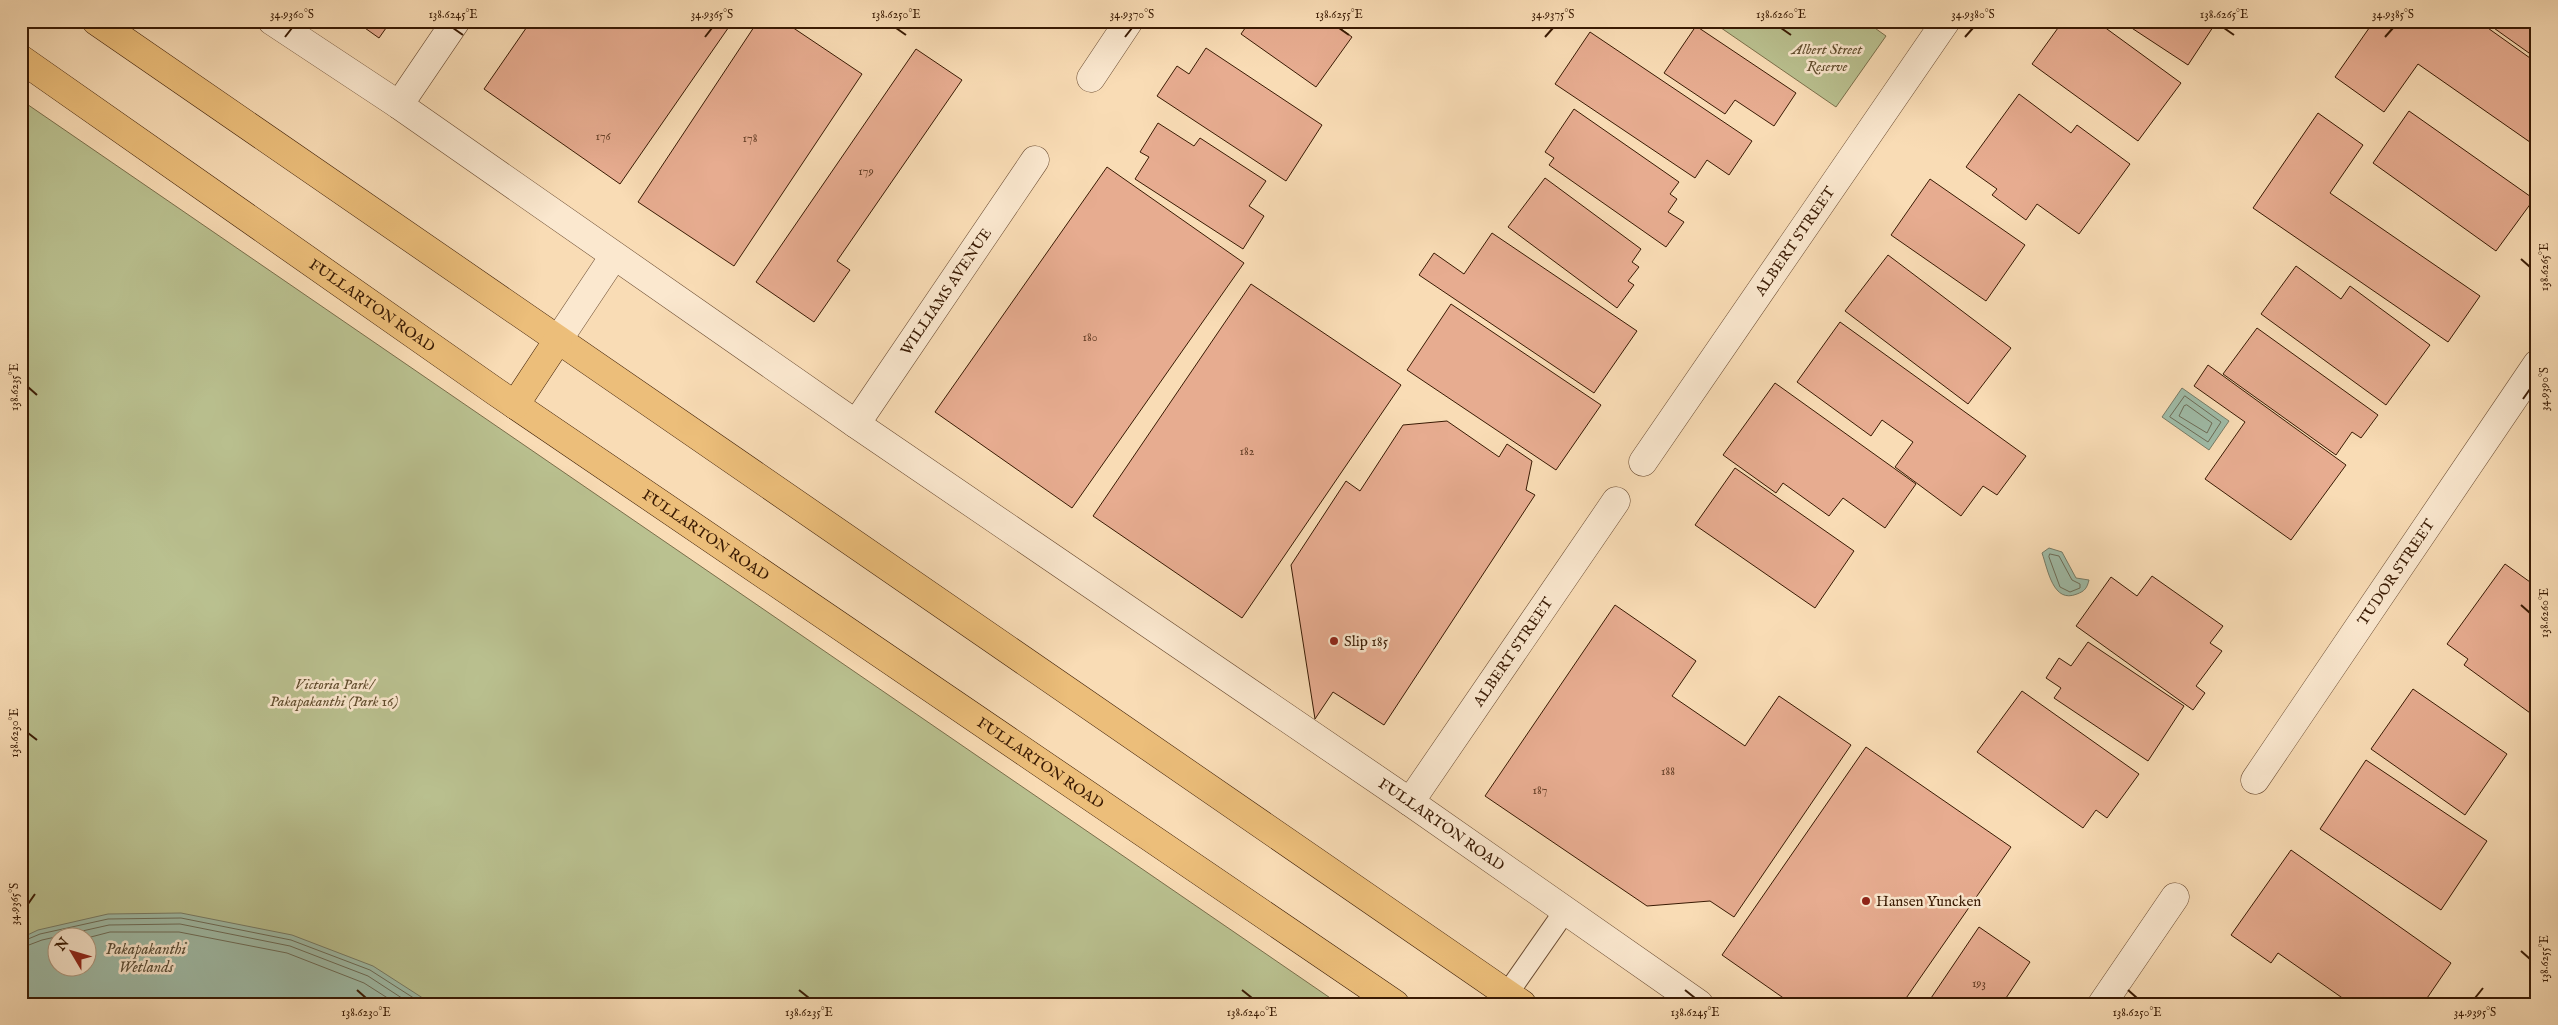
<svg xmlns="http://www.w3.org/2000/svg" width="2558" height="1025" viewBox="0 0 2558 1025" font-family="'IM FELL English',serif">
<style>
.green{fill:#bac190;stroke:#7a6e4a;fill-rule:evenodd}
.water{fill:#9fbca8;stroke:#767b66;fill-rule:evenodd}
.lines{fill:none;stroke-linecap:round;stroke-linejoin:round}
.shore{stroke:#6c6b56;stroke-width:1}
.building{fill:#e7ac90;stroke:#391a03}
.service-casing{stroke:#694a30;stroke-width:23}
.minor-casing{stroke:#694a30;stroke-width:29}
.trunk-casing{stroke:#391a03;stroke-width:29}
.service{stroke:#fbe8cf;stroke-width:21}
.minor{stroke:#fbe8cf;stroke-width:28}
.trunk{stroke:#ecbe7a;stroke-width:28}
.ticks{fill:none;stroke:#391a03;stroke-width:2}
.poi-dot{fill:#8f2418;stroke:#fbe8cf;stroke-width:2}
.labels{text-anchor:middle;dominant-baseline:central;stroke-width:5;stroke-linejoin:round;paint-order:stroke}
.number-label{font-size:12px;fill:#643e26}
.park-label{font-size:15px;font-style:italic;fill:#604c2d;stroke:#fbe8cf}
.street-label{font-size:15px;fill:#391a03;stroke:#fbe8cf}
.poi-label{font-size:15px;fill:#391a03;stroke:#fbe8cf;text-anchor:start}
.water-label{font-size:16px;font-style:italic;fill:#584b35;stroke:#fbe8cf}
.neatline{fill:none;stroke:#391a03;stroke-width:2}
.ticks-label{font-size:12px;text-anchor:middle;fill:#391a03}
</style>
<rect width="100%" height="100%" fill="#f9dcb5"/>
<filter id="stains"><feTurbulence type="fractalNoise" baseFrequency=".004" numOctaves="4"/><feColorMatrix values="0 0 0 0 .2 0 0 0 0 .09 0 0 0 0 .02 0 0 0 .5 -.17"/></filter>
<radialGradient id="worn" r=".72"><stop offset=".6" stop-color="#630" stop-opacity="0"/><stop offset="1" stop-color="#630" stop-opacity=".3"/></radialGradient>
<!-- green -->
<path class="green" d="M1711,21H1865L1886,36L1836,107Z
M21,100L1339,1004H21ZM58,938H88V968H58Z"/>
<!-- water -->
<path class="water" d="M2182,388L2229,421L2209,450L2162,417Z
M2049,548L2062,552L2076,578L2089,580C2087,588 2085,591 2077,594C2053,604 2048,570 2042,553Z
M181,913L292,935L373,966L432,1004H21V938L38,930L108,914ZM58,938H88V968H58Z"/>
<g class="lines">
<!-- shore -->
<path class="shore" d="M2185,396L2221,422L2208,442L2170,417Z
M2187,405L2212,423L2207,433L2179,416L2184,406Z
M2050,554L2059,556L2072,580L2080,584V588L2070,592L2060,587L2049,557Z
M87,938L110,932H179L287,953L364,983L397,1004
M21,942L40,934L108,919L181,918L291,940L370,970L423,1004
M21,948L42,940L109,925L180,924L290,946L368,976L411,1004"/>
</g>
<!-- building -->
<path class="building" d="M355,21H391L379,38Z
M531,21H733L620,184L484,89Z
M758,21H783L862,74L734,266L638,202Z
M1250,21H1330L1352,37L1316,87L1241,34Z
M2063,21H2096L2181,83L2138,141L2032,64Z
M2121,21H2217L2188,65Z
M2374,21H2478L2537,63V147L2418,64L2384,112L2335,77Z
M2484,21H2537V56L2536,58Z
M1696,26L1796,93L1774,126L1735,100L1725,114L1664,73Z
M1590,32L1752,141L1729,175L1707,160L1695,178L1555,84Z
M1206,48L1322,125L1286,181L1157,96L1177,66L1189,74Z
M916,49L962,80L837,261L850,270L814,322L756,282Z
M2019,94L2071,133L2077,125L2130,164L2079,234L2037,204L2026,220L1992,195L1997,189L1966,167Z
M1574,109L1679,182L1670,194L1677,199L1668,212L1684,222L1666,247L1549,165L1554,158L1545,152Z
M2409,111L2534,199L2496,251L2373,163Z
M2318,113L2363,145L2330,193L2480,296L2448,342L2253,208Z
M1158,123L1194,146L1200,138L1266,181L1249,206L1264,216L1243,249L1135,179L1149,157L1140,152Z
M1107,167L1244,263L1072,508L935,412Z
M1545,178L1641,249L1632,262L1639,267L1628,281L1634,285L1617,308L1508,227Z
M1930,179L2025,245L1986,301L1891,235Z
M1492,233L1637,331L1594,393L1419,275L1434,253L1464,274Z
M1888,255L2011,348L1968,404L1845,311Z
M2296,266L2341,299L2350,286L2430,345L2386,405L2261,314Z
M1251,284L1401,385L1242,618L1093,516Z
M1451,304L1601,405L1556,470L1407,370Z
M1840,322L2026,456L1997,495L1983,486L1961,516L1895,467L1913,442L1882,420L1871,436L1797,382Z
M2257,328L2378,415L2361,438L2352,432L2336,455L2223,374Z
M2208,365L2346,465L2291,540L2205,479L2245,422L2194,386Z
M1775,383L1916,484L1885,528L1843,498L1829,516L1783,483L1776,493L1723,455Z
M1447,421L1499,457L1507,444L1532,461L1526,490L1535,495L1384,725L1333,692L1315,719L1291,565L1346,481L1360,491L1403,425Z
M1735,468L1854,551L1815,608L1695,525Z
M2505,564L2537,587V718L2464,665L2468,659L2447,644Z
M2152,576L2223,626L2210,643L2222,651L2196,686L2205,693L2193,710L2076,626L2111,577L2137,596Z
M1615,605L1696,661L1672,696L1745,746L1779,696L1851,745L1734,917L1710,901L1647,906L1485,796Z
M2088,642L2184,706L2148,761L2054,698L2061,688L2046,678L2059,658L2071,666Z
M2413,689L2507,754L2465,815L2371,749Z
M2022,691L2139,774L2107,818L2096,810L2083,828L1977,752Z
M1866,747L2011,847L1902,1004H1792L1722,955Z
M2366,760L2487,841L2441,910L2320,829Z
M2291,850L2451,963L2423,1004H2351L2278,953L2271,963L2231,935Z
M1979,927L2030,962L2002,1004H1927Z"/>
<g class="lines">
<defs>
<path id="service" d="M1507,994L1565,911"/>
<g id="minor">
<path id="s1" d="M272,21L399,105L856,424L1410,802L1699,1004"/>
<path d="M1091,78L1129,21"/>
<path d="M399,105L456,21"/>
<path d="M558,340L614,256"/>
<path id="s2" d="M856,424L1035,160"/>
<path id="s3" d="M1643,462L1946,21"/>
<path id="s4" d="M2255,780L2537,364"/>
<path id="s5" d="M1410,802L1616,501"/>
<path d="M2102,1004L2175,897"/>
</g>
<g id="trunk">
<path d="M96,21L1522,1004"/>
<path id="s6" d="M21,59L496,392L1395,1004"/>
<path d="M515,405L558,340"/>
</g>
</defs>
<!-- service casing -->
<use href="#service" class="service-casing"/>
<!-- minor casing -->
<use href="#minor" class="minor-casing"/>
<!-- trunk casing -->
<use href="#trunk" class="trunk-casing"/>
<!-- service -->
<use href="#service" class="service"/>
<!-- minor -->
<use href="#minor" class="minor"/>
<!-- trunk -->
<use href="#trunk" class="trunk"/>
</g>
<!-- ticks -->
<path class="ticks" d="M453,28L463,35M896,28L906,35M1339,28L1349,35M1781,28L1791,35M2224,28L2234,35M285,37L292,28M705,37L712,28M1125,37L1132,28M1545,37L1553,28M1965,37L1973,28M2385,37L2393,28M2521,259L2530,267M28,387L37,395M2523,399L2530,389M2521,605L2530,613M28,733L37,740M28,904L35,894M2521,951L2530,959M357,990L366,998M799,990L809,998M1242,990L1252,998M1685,990L1695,998M2128,990L2137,998M2475,998L2483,988"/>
<!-- markers -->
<g class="poi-dot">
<circle cx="1334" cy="641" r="5"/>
<circle cx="1866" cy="901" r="5"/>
</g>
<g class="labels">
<!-- number labels -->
<g class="number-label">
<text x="603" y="136">176</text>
<text x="750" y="138">178</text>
<text x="866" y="171">179</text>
<text x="1090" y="337">180</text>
<text x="1247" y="451">182</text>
<text x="1668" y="771">188</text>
<text x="1540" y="790">187</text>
<text x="1979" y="983">193</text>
</g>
<!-- park labels -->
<g class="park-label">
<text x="1827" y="49">Albert Street<tspan x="1827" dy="17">Reserve</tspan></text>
<text x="334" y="684">Victoria Park/<tspan x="334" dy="17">Pakapakanthi (Park 16)</tspan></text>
</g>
<!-- street labels -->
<g class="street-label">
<text stroke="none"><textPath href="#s3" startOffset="268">ALBERT STREET</textPath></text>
<text stroke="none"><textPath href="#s2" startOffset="160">WILLIAMS AVENUE</textPath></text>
<text stroke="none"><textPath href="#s6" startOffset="429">FULLARTON ROAD</textPath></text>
<text stroke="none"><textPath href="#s6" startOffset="834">FULLARTON ROAD</textPath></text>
<text stroke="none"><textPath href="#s4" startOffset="251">TUDOR STREET</textPath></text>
<text stroke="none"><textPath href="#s5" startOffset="182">ALBERT STREET</textPath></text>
<text stroke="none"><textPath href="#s6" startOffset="1239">FULLARTON ROAD</textPath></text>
<text stroke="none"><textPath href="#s1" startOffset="1419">FULLARTON ROAD</textPath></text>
</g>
<!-- poi labels -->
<g class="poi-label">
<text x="1344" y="641">Slip 185</text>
<text x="1876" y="901">Hansen Yuncken</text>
</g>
<!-- water labels -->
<g class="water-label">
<text x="146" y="950">Pakapakanthi<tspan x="146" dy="18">Wetlands</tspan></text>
</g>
</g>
<!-- margin -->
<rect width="2558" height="1025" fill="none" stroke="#f9dcb5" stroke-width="55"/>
<!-- north arrow -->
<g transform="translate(72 952) rotate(308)"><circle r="24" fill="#fbe8cf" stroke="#ad967d"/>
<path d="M0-4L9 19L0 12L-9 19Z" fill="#8f2418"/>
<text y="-8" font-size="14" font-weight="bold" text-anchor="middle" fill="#391a03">N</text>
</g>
<rect x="28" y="28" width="2502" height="970" class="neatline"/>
<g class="ticks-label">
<text x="292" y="18">34.9360°S</text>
<text x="453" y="18">138.6245°E</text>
<text x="712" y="18">34.9365°S</text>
<text x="896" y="18">138.6250°E</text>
<text x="1132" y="18">34.9370°S</text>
<text x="1339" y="18">138.6255°E</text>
<text x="1553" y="18">34.9375°S</text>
<text x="1781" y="18">138.6260°E</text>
<text x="1973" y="18">34.9380°S</text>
<text x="2224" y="18">138.6265°E</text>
<text x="2393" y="18">34.9385°S</text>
<text transform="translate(2544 267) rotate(-90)" y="4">138.6265°E</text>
<text transform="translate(14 387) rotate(-90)" y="4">138.6235°E</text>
<text transform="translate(2544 389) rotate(-90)" y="4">34.9390°S</text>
<text transform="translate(2544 613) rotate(-90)" y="4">138.6260°E</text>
<text transform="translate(14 733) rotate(-90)" y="4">138.6230°E</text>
<text transform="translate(14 904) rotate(-90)" y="4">34.9365°S</text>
<text transform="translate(2544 959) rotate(-90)" y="4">138.6255°E</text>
<text x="366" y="1016">138.6230°E</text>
<text x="809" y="1016">138.6235°E</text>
<text x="1252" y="1016">138.6240°E</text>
<text x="1695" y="1016">138.6245°E</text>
<text x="2137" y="1016">138.6250°E</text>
<text x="2475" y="1016">34.9395°S</text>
</g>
<rect width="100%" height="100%" filter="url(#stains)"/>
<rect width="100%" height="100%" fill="url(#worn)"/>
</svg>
